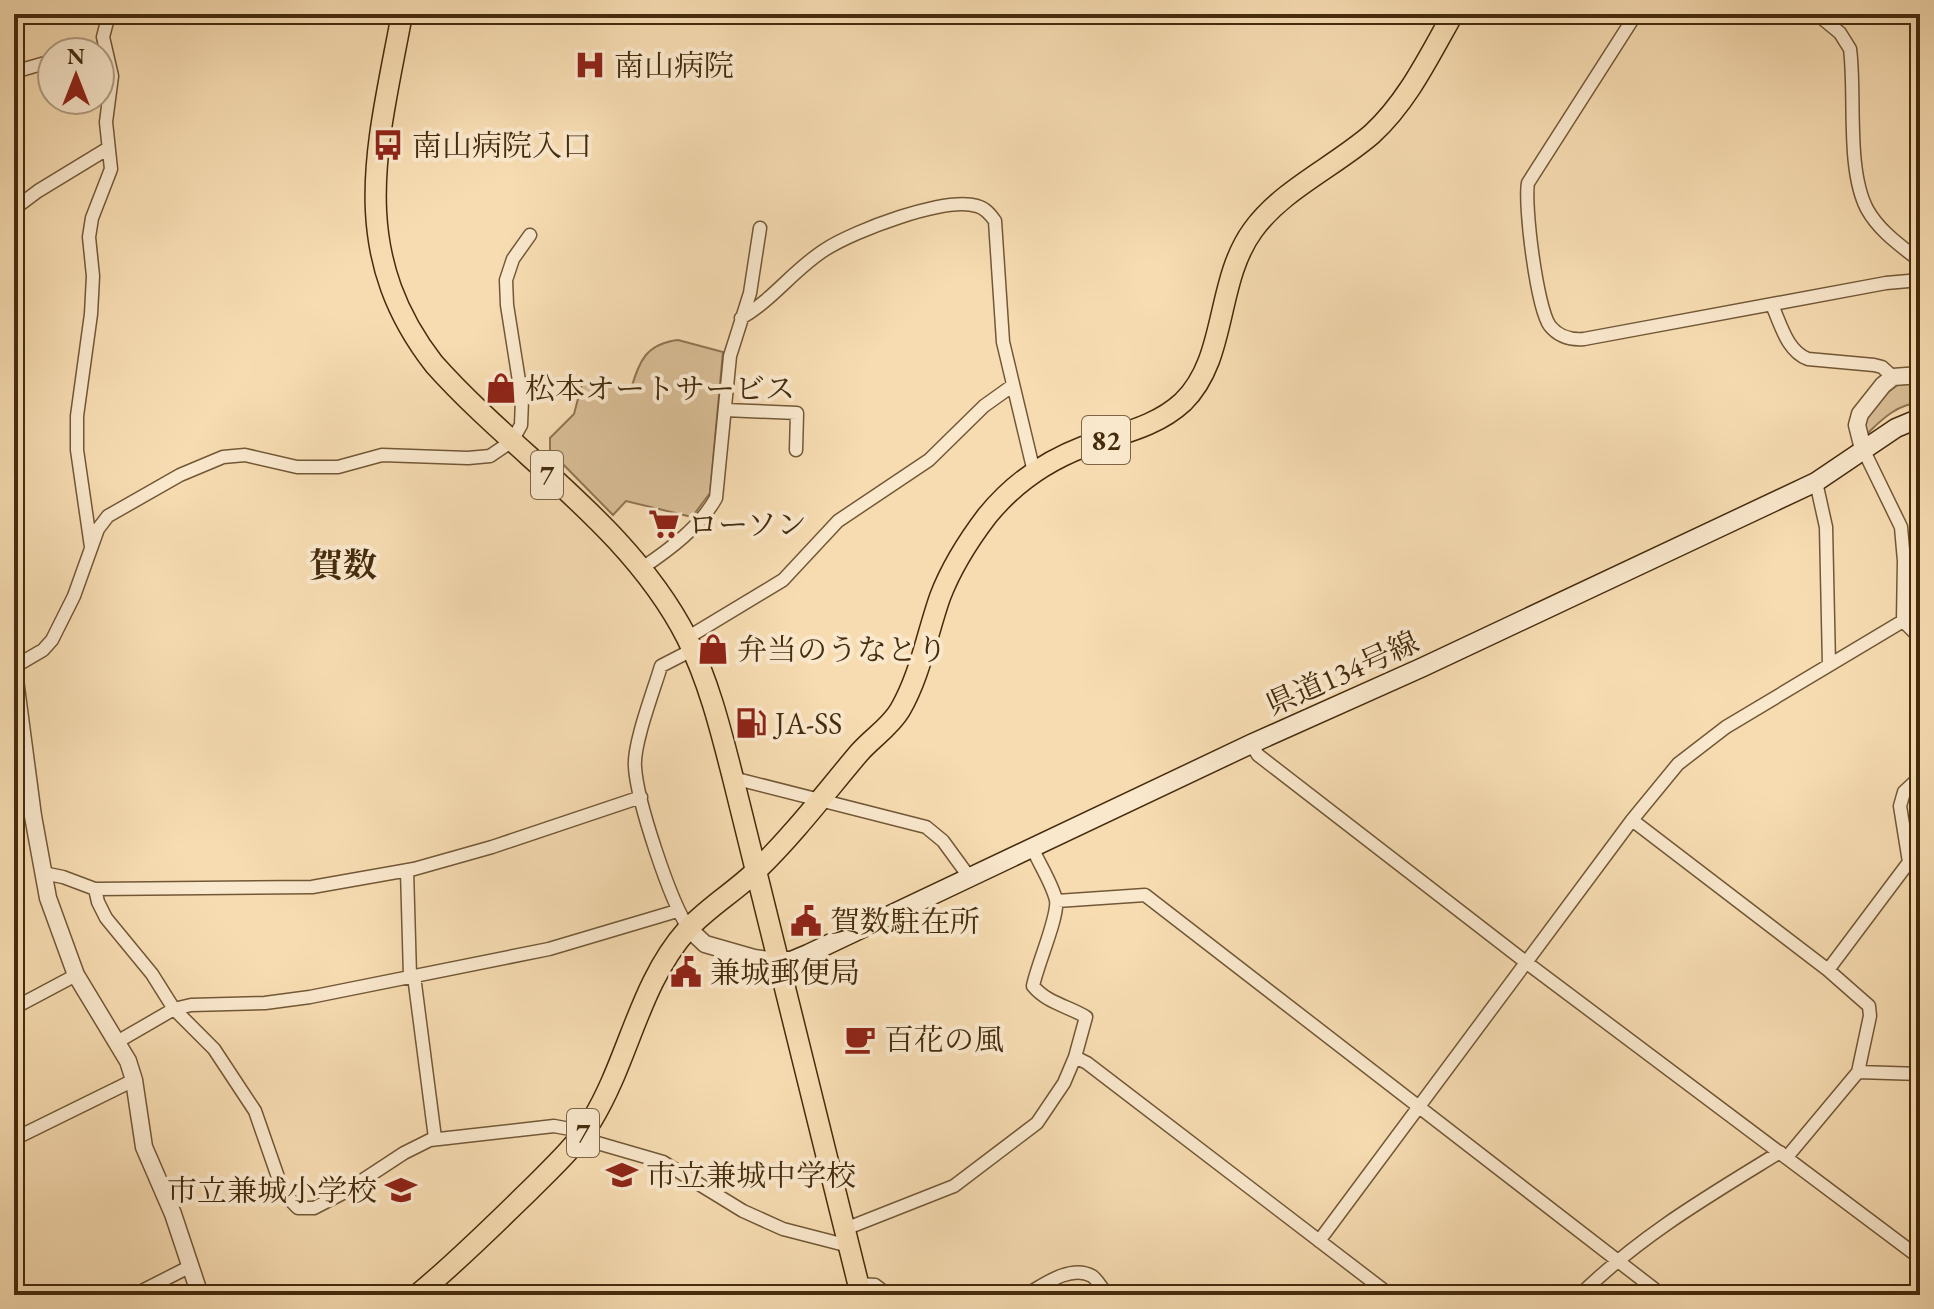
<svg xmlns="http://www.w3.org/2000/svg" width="1934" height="1309" viewBox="0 0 1934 1309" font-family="'EB Garamond','Noto Serif JP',serif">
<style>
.green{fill:#d9be96;stroke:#8f7552;stroke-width:2}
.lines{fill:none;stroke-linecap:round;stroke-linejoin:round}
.minor-casing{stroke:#725836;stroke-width:15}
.tertiary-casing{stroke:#725836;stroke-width:19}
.secondary-casing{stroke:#452c0d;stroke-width:21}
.primary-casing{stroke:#452c0d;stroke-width:23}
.minor{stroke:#fae8cd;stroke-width:12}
.tertiary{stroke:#fae8cd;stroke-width:16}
.secondary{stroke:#fae8cd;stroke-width:18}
.primary{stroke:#f7dcb2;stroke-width:20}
.labels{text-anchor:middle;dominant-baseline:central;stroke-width:8;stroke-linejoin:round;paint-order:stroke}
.shield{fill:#fae8cd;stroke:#7b6447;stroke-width:2}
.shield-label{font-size:28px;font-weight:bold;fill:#452c0d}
.poi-label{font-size:30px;fill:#452c0d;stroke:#fae8cd;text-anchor:start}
.street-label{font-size:30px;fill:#452c0d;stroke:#fae8cd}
.quarter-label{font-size:34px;font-weight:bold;fill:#452c0d;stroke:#fae8cd}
</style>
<rect width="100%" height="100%" fill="#f7dcb2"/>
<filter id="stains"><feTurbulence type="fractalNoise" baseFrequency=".0025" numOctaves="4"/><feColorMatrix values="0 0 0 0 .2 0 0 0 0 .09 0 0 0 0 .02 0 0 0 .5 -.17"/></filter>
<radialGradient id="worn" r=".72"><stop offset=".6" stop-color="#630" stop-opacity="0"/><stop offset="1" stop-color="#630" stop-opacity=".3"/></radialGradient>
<!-- green -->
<path class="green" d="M678,340L723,352L710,493L692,517L626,501L613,515L550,451V438L574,414L583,380L631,389C639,361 646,344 678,340Z
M1900,383H1920V403C1899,403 1882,419 1868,433L1865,431L1863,422L1879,399Z"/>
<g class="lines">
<defs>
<path id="minor" d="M1636,14L1528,183C1524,205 1537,309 1550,326C1559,337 1570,340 1584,339L1886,283L1920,280
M1817,14L1840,33L1850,49C1856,94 1846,169 1867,209C1879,231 1901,246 1920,261
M14,72L52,61
M14,209L38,191L107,149
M1772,305C1781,325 1787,351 1808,359L1874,365L1882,367L1893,377
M741,318C774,299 794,269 826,249C854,231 945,196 977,206C985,208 990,214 995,221L1003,342L1034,472
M725,410L797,413L796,450
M1863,449L1901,527L1904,561L1903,621L1920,638
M1816,482L1826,527L1829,665
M91,547L77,450V416L91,314L93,276L89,237L92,218L111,169L106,122L112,76L103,37L109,14
M642,568C669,550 700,527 716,498L730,356L750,293L760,228
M687,638L783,580L838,521L929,460L984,406L1012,386
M14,667L43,650L52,640L74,596L98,529L108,516L180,475L223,457L245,455L297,467H338L382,455L468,458L490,456L512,441L521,425L522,400L507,305L506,280L513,259L530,235
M1251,744L1258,755L1527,963L1920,1258
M733,778L926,827L943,841L970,878
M1632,820L1828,970L1869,1006L1870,1016L1858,1072L1787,1157
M1909,862L1900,806L1904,792L1920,777
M407,870L410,976
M43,873L63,877L95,889L312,887L414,869L492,847L641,797
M95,889L98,902L106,918L152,974L174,1009L214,1049L255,1111L279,1180L289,1199L298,1208H314L343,1193L404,1153L430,1140L554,1126L570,1129L594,1142L663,1162L743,1211L783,1229L849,1246
M1057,901L1145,895L1662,1295
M689,929C670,901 637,801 635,767C633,744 654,690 661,666L692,650
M1828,970L1909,862L1920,858
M414,976L435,1138
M14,1008L76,975
M117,1042L174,1009L191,1005L265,1003L310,997L549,949L677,911
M1075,1057L1087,1063L1390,1295
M1858,1072L1920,1074
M14,1139L134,1080
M845,1229L954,1186L1037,1123L1064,1083L1075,1057L1086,1017C1068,1006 1047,1003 1033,986C1037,965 1059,916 1056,900C1052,883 1039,864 1032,847
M1319,1241L1632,820L1678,764L1726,727L1903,621
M858,1284L875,1285L888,1295
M134,1295L191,1266
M1026,1295C1043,1285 1071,1264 1092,1276C1098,1280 1102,1290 1109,1295
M1580,1295C1641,1235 1707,1197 1780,1152"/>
<path id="tertiary" d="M1863,449L1857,425L1860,414L1883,385L1893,377L1920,375
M14,672L33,816L48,898L76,975L128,1061L134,1080L144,1147L173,1214L200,1295
M689,929L705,944L754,958L777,961"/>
<path id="secondary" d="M777,961H791L808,954L1251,744L1423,667L1816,482L1896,428L1920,418"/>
<path id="primary" d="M402,14C378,144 345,249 434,364C516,456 630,526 687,638C709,682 721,731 733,778L861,1295
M417,1295C457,1262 493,1226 530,1190C552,1168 576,1146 592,1120C629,1059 639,984 687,930C708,907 736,891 758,869C795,833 826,792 859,753C872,738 890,727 900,710C920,676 927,634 940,597C951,568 968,541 987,516C1013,484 1044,462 1083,447C1117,434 1155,428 1183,402C1228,358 1215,282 1253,230C1283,189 1334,167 1372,134C1408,101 1429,56 1453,14"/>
</defs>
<!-- minor casing -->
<use href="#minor" class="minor-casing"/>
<!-- tertiary casing -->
<use href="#tertiary" class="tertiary-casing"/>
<!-- secondary casing -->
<use href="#secondary" class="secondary-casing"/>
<!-- primary casing -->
<use href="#primary" class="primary-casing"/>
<!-- minor -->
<use href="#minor" class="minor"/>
<!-- tertiary -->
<use href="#tertiary" class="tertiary"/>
<!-- secondary -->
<use href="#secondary" class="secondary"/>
<!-- primary -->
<use href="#primary" class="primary"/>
</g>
<!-- icons -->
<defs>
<symbol id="hospital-bare" viewBox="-9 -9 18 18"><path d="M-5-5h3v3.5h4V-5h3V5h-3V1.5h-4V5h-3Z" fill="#8f2418" stroke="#fae8cd" stroke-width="2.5" paint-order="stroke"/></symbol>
<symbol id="bus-bare" viewBox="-9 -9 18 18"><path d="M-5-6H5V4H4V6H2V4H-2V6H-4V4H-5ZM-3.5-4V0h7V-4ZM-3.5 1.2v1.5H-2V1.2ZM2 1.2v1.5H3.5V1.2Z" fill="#8f2418" stroke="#fae8cd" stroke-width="2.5" paint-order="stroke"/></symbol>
<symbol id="shop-bare" viewBox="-9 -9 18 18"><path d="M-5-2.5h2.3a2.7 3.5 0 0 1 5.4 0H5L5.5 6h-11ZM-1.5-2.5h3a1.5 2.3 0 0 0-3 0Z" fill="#8f2418" stroke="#fae8cd" stroke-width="2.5" paint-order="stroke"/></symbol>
<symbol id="supermarket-bare" viewBox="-9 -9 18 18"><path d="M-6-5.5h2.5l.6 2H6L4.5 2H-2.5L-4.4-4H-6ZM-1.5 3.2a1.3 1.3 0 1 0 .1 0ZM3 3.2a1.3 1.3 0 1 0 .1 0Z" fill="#8f2418" stroke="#fae8cd" stroke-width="2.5" paint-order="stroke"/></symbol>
<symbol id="fuel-bare" viewBox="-9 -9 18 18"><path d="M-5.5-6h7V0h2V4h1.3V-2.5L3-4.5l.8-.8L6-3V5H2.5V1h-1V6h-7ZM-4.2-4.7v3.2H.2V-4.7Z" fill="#8f2418" stroke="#fae8cd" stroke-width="2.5" paint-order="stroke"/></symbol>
<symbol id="civic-bare" viewBox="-9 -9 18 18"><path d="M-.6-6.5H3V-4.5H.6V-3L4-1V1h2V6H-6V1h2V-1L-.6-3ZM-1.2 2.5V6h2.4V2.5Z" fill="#8f2418" stroke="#fae8cd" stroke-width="2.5" paint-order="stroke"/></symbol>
<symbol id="cafe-bare" viewBox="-9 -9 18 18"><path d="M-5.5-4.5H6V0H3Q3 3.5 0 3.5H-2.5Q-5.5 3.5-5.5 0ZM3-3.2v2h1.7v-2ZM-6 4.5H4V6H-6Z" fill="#8f2418" stroke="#fae8cd" stroke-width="2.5" paint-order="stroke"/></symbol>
<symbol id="school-bare" viewBox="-9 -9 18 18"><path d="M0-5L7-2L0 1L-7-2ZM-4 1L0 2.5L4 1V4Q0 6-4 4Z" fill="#8f2418" stroke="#fae8cd" stroke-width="2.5" paint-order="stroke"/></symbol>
</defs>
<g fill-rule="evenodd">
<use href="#hospital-bare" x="568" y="43" width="44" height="44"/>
<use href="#bus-bare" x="366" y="123" width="44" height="44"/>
<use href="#shop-bare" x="479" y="366" width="44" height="44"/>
<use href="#supermarket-bare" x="642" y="502" width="44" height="44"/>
<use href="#shop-bare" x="691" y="627" width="44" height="44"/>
<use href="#fuel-bare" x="729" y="701" width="44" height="44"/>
<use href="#civic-bare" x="784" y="899" width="44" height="44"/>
<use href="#civic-bare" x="664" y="950" width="44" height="44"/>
<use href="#cafe-bare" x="838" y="1017" width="44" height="44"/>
<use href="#school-bare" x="600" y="1153" width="44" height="44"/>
<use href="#school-bare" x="379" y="1168" width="44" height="44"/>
</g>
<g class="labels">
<!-- shield labels -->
<g class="shield">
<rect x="1082" y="416" width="48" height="48" rx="6"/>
<rect x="531" y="451" width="32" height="48" rx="6"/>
<rect x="567" y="1109" width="32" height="48" rx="6"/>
</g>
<g class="shield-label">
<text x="1106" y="440">82</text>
<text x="547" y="475">7</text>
<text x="583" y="1133">7</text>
</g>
<!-- poi labels -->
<g class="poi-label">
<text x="614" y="65">南山病院</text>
<text x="412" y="145">南山病院入口</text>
<text x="525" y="388">松本オートサービス</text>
<text x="688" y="524">ローソン</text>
<text x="737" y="649">弁当のうなとり</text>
<text x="775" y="723">JA-SS</text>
<text x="830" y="921">賀数駐在所</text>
<text x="710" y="972">兼城郵便局</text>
<text x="884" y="1039">百花の風</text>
<text x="646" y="1175">市立兼城中学校</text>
<text x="377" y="1190" text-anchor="end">市立兼城小学校</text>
</g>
<!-- street labels -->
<g class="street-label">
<text transform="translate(1342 673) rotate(-24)">県道134号線</text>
</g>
<!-- quarter labels -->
<g class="quarter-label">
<text x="343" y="565">賀数</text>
</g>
</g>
<!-- margin -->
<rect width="1934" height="1309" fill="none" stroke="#f7dcb2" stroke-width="48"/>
<rect x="16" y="16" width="1902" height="1277" fill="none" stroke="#452c0d" stroke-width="4"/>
<rect x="24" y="24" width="1886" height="1261" fill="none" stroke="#452c0d" stroke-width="2"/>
<!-- north arrow -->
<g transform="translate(76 76)"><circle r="38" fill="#fae8cd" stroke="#b29d80" stroke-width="2"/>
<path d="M0-6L14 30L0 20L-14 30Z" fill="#8f2418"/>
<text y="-12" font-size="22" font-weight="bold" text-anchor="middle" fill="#452c0d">N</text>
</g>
<rect width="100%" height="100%" filter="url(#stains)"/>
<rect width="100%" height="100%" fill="url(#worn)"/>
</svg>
